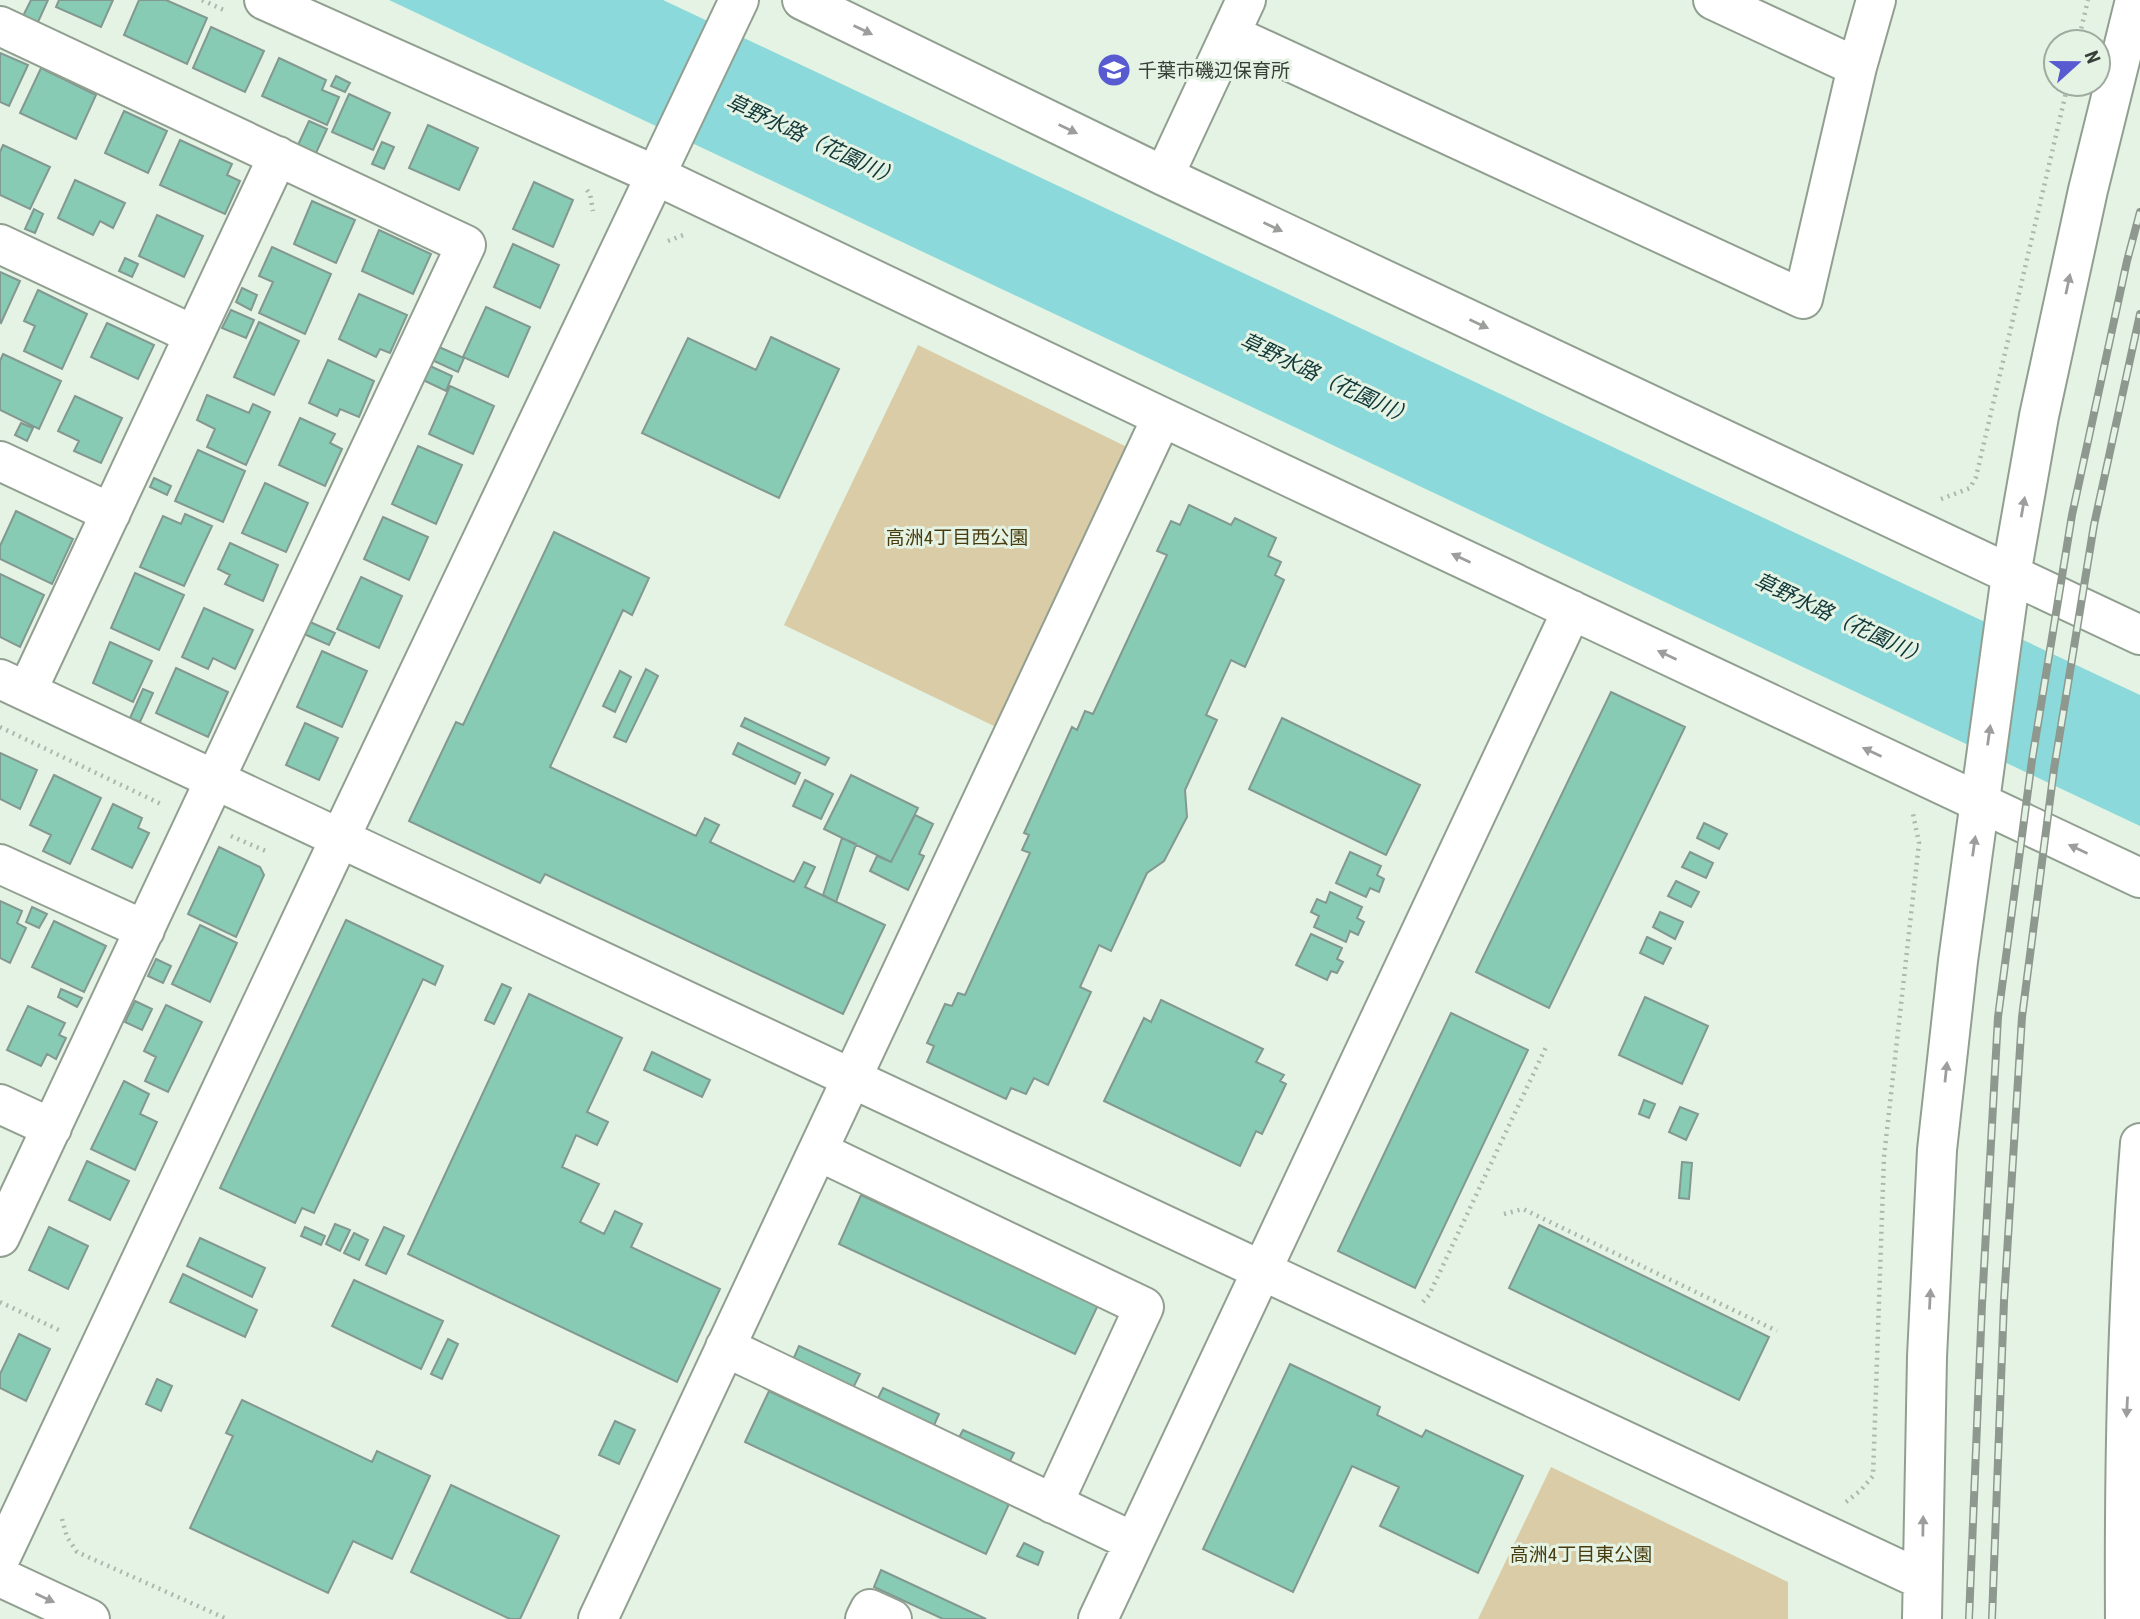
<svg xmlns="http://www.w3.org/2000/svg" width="2140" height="1619" viewBox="0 0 2140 1619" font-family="'Roboto Condensed','Noto Sans JP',sans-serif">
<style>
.green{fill:#d9cca7}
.water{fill:#8cd9db}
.building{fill:#87cbb4;stroke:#839890;stroke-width:2}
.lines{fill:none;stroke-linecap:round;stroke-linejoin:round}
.minor-casing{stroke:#919f90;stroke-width:42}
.path{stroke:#acb8ac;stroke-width:4.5;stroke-dasharray:2 5;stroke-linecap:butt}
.minor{stroke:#fff;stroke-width:38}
.rail-casing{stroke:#8e988e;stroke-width:8}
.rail{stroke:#e4f3e4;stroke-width:5;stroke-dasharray:16;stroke-linecap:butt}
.oneway{fill:#9c9e9c}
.labels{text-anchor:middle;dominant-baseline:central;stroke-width:6;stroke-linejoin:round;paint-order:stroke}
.poi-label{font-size:19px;fill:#383e38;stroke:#e4f3e4;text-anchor:start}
.park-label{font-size:19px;fill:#493c0f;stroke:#e4f3e4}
.water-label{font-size:21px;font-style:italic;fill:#113738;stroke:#e4f3e4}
</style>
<rect width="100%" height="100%" fill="#e4f3e4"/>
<!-- green -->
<path class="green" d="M918,345L1129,448L996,727L784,625Z
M1551,1467L1788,1582V1619H1478Z"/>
<!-- water -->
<path class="water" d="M389,0H663L2140,695V826Z"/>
<!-- building -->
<path class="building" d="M31,0H48L38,22L23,16Z
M59,0H113L101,27L56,7Z
M139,0H166L207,18L187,64L124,35Z
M211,27L264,51L245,92L193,68Z
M0,53L28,65L9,106L0,102Z
M279,58L326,80L322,90L339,97L327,125L262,96Z
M41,68L96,95L76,139L20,113Z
M336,76L350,83L345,92L331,86Z
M349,94L390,113L373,150L332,132Z
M124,111L167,131L148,173L105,153Z
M309,121L327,129L316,153L298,145Z
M428,125L478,148L459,190L409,168Z
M180,140L232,164L227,175L240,181L225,214L160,185Z
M382,142L394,147L384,169L372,164Z
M3,145L50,167L30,209L0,195V152Z
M75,180L125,203L113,228L100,221L93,235L58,218Z
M534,182L573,200L553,247L513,229Z
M312,201L355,220L336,263L294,244Z
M34,209L43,214L35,233L25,229Z
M157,215L203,236L184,277L139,256Z
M379,230L431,254L413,294L362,271Z
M513,244L559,265L540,308L494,287Z
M272,247L331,274L305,334L259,313L273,282L259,276Z
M125,258L138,264L132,277L119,271Z
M0,272L20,281L1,323L0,322Z
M242,288L257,295L251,310L236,302Z
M38,290L87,314L62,369L24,351L35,326L24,321Z
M359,294L407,315L390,353L380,349L376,357L339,339Z
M486,307L530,327L508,377L463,357Z
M231,310L254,320L246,338L222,328Z
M259,322L299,341L274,395L234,377Z
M107,323L154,345L138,379L91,357Z
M771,337L839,369L779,498L642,433L688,338L756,370Z
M439,347L464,358L458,372L432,360Z
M3,354L61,381L39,429L0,410V361Z
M328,360L374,381L359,417L340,409L337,416L309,403Z
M430,366L452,376L446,391L423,380Z
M450,386L494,406L473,454L429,434Z
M207,395L249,413L253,404L270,412L246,465L207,447L215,429L197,420Z
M75,396L122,418L101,463L74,451L79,441L58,431Z
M300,418L335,434L330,443L342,449L325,486L279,465Z
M21,423L33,428L27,441L15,435Z
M418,446L462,465L436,524L392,504Z
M198,450L245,471L223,522L175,501Z
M154,478L171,486L167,495L150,487Z
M265,483L308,503L286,552L242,533Z
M1189,505L1231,525L1235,518L1276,538L1268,556L1281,562L1275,575L1284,580L1245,667L1231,660L1206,715L1217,720L1185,790L1187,817L1164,861L1147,873L1111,951L1099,945L1080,987L1091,992L1048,1085L1034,1078L1026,1094L1011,1088L1006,1099L927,1062L934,1046L927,1043L945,1004L952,1006L958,993L965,995L1030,853L1022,850L1029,835L1024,833L1072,727L1077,730L1085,711L1093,714L1167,555L1157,551L1171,521L1180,525Z
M16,511L73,539L52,584L0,559V546Z
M185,514L212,526L184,586L140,567L163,516L181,524Z
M383,517L428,537L409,580L364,559Z
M554,532L649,578L632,615L623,610L550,767L696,836L705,818L719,825L710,842L794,882L804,862L815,867L805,887L885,925L843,1014L545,874L540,883L409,821L456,722L463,725Z
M230,543L278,565L263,601L225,584L230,575L218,569Z
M135,573L184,595L159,650L111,628Z
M0,574L44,595L20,647L0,637Z
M361,577L402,596L379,648L337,629Z
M204,608L253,630L235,669L213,658L208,669L182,657Z
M310,622L335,633L329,645L304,634Z
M110,642L152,661L133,702L93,683Z
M322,651L367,671L342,727L297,707Z
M176,668L228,692L208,737L156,713Z
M646,669L658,676L626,742L614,737Z
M620,671L631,677L615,712L603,706Z
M143,689L153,693L140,722L130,718Z
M1611,692L1685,727L1549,1008L1476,972Z
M745,718L829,758L825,765L741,726Z
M1282,718L1420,785L1386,855L1249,789Z
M305,723L338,738L319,780L286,765Z
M738,743L800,773L795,784L733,754Z
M0,753L37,770L20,809L0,799Z
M54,775L101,798L70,864L43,851L51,835L30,825Z
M851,775L918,808L891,862L824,829Z
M805,780L833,794L821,819L793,806Z
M113,804L142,818L138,828L149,833L132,868L92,849Z
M915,815L933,824L919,854L924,856L908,890L870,871L877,856L891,862Z
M1704,823L1727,834L1719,849L1697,838Z
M842,838L856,844L836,902L823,895Z
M219,847L260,867L264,875L236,937L188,914Z
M1350,852L1381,866L1377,875L1384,879L1379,892L1370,888L1366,897L1336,883Z
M1690,852L1713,863L1706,878L1682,867Z
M1676,881L1699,892L1691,907L1668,896Z
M1330,892L1362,907L1357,918L1364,922L1358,935L1350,931L1346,942L1314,927L1319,916L1311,912L1317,899L1326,903Z
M0,901L22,911L17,923L26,928L10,963L0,958Z
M32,907L47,914L39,928L26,922Z
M1660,912L1683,922L1675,939L1653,927Z
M346,920L443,966L435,985L423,979L314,1213L302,1208L295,1223L220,1188Z
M54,921L106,946L84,992L32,967Z
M200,925L237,943L210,1002L172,984Z
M1311,934L1342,948L1337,959L1343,962L1337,973L1331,971L1327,980L1296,965Z
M1647,937L1671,948L1663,964L1640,953Z
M156,959L171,966L163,983L148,976Z
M502,984L511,988L494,1024L485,1020Z
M61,989L82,998L77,1007L58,997Z
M529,994L622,1038L587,1112L608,1122L597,1145L576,1135L562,1167L599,1184L580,1222L604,1234L615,1211L642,1224L631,1247L720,1289L677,1382L408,1254Z
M1645,997L1708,1026L1682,1084L1619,1055Z
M1161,1000L1263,1049L1256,1062L1284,1075L1280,1081L1286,1084L1262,1134L1256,1131L1240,1166L1104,1101L1144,1018L1151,1022Z
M135,1001L152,1009L142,1030L125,1022Z
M166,1005L202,1022L168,1092L145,1081L156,1057L144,1051Z
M28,1006L65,1023L59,1035L66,1038L56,1059L47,1054L41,1066L7,1050Z
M1451,1013L1528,1050L1415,1288L1338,1251Z
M652,1052L710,1080L702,1097L644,1070Z
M124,1081L149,1094L140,1114L157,1122L135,1170L91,1149Z
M1644,1100L1655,1104L1649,1118L1639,1114Z
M1680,1107L1698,1114L1686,1140L1669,1132Z
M87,1161L129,1181L110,1220L69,1200Z
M1682,1162L1692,1163L1689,1199L1679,1198Z
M861,1195L1098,1305L1075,1354L839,1244Z
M335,1224L350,1230L340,1251L326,1244Z
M1539,1225L1769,1337L1739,1400L1509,1288Z
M49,1227L88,1246L68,1289L29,1270Z
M305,1227L325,1236L321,1245L301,1236Z
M384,1227L404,1236L386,1274L366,1265Z
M354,1233L368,1240L359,1260L344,1253Z
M200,1238L265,1268L252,1297L187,1266Z
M183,1274L257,1310L245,1337L170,1302Z
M354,1280L443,1321L421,1369L332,1326Z
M19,1334L50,1349L26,1401L0,1388V1374Z
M448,1339L458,1344L442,1379L431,1374Z
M799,1346L860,1374L852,1390L792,1362Z
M1290,1364L1380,1407L1377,1415L1422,1437L1426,1430L1523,1476L1478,1573L1380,1526L1399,1487L1352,1466L1293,1592L1203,1549Z
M157,1379L172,1386L161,1411L146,1404Z
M883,1388L939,1414L932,1430L875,1404Z
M769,1391L1009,1504L986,1554L745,1442Z
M242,1400L372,1462L377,1451L430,1476L392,1559L353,1541L328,1593L190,1528L233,1436L226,1433Z
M615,1421L635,1430L619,1464L599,1455Z
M963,1430L1014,1453L1008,1465L957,1441Z
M451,1485L559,1536L520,1619H510L411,1572Z
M1024,1543L1043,1552L1038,1565L1017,1556Z
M881,1570L986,1619H943L874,1587Z"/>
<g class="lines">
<defs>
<path id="minor" d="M264,0L655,175L1162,417L2140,878
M802,0L1164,176L2140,635
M1713,0L1857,67
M0,26L466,245L0,1237
M1230,34L1803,299L1857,67L1876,0
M1164,176L1246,0
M0,244L194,335
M0,461L111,513
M0,679L1922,1580
M27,691L278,156
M0,864L145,930
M0,1104L52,1128
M818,1151L1144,1307L1053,1504
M725,1347L1134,1542
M0,1559L340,838L739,0
M0,1577L90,1619
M598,1619L1162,417
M865,1619L870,1609L892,1619
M1098,1619L1572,610
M1922,1619L1927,1357L1937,1150L1958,961L2011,575L2039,416L2088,190L2135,0
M2125,1619C2124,1460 2127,1301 2140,1143"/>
</defs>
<!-- minor casing -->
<use href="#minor" class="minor-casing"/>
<!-- path -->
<path class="path" d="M202,0L226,11
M2078,42L2088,0
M587,190L590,194L593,211
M668,241L686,234
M1941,499L1970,488L1976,477L2068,84
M0,727L161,804
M231,836L268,852
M1504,1214L1523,1209L1777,1331
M0,1302L63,1332
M1423,1302L1429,1295L1546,1047
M1846,1502L1861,1490L1873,1476L1884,1157L1919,843L1913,814
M62,1519L67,1537L77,1552L227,1619"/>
<!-- minor -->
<use href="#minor" class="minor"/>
<defs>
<path id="rail" d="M1969,1619L1982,1304L1998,1017L2032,760L2072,515L2127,261L2140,212
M1992,1619L2004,1301L2022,1017L2054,769L2094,525L2140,314"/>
</defs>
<!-- rail casing -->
<use href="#rail" class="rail-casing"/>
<!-- rail -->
<use href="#rail" class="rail"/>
</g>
<!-- one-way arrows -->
<defs><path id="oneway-solid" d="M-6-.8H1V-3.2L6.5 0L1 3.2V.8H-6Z" transform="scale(1.75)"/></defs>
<g class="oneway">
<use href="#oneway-solid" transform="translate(863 30) rotate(26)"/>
<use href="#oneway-solid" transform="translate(1068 129) rotate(26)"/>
<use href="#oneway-solid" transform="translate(1273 227) rotate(25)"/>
<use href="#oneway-solid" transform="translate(2068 284) rotate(-78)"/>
<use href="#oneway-solid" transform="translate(1479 324) rotate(25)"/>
<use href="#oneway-solid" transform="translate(2023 507) rotate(-80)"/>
<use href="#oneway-solid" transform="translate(1461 558) rotate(-155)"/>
<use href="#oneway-solid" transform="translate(1667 655) rotate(-155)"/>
<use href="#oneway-solid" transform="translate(1989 735) rotate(-82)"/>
<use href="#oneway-solid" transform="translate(1872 752) rotate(-155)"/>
<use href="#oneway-solid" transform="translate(1974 846) rotate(-82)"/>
<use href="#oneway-solid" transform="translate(2078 849) rotate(-155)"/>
<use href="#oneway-solid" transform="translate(1946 1072) rotate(-84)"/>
<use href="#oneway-solid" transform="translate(1930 1299) rotate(-87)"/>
<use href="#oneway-solid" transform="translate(2127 1407) rotate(93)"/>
<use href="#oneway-solid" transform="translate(1923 1526) rotate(-89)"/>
<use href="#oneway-solid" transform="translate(45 1598) rotate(25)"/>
</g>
<!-- icons -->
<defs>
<symbol id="school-disc" viewBox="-11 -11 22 22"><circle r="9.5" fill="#585ad1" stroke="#e4f3e4"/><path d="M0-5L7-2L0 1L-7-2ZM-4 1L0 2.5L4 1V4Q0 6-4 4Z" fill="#fff"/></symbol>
</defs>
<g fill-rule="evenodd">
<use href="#school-disc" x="1095" y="51" width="38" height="38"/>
</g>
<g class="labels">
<!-- poi labels -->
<g class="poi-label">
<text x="1138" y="70">千葉市磯辺保育所</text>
</g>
<!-- park labels -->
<g class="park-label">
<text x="957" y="537">高洲4丁目西公園</text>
<text x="1581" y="1554">高洲4丁目東公園</text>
</g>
<!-- water labels -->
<g class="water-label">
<text transform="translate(813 140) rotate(25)">草野水路（花園川）</text>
<text transform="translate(1327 379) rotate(25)">草野水路（花園川）</text>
<text transform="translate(1841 619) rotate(25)">草野水路（花園川）</text>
</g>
</g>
<!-- north arrow -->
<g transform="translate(2077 63) rotate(69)"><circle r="33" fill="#e4f3e4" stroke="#9fab9f" stroke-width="2"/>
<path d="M0-5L12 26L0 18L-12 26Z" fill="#585ad1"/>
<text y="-10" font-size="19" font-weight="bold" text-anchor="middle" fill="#383e38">N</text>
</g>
</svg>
